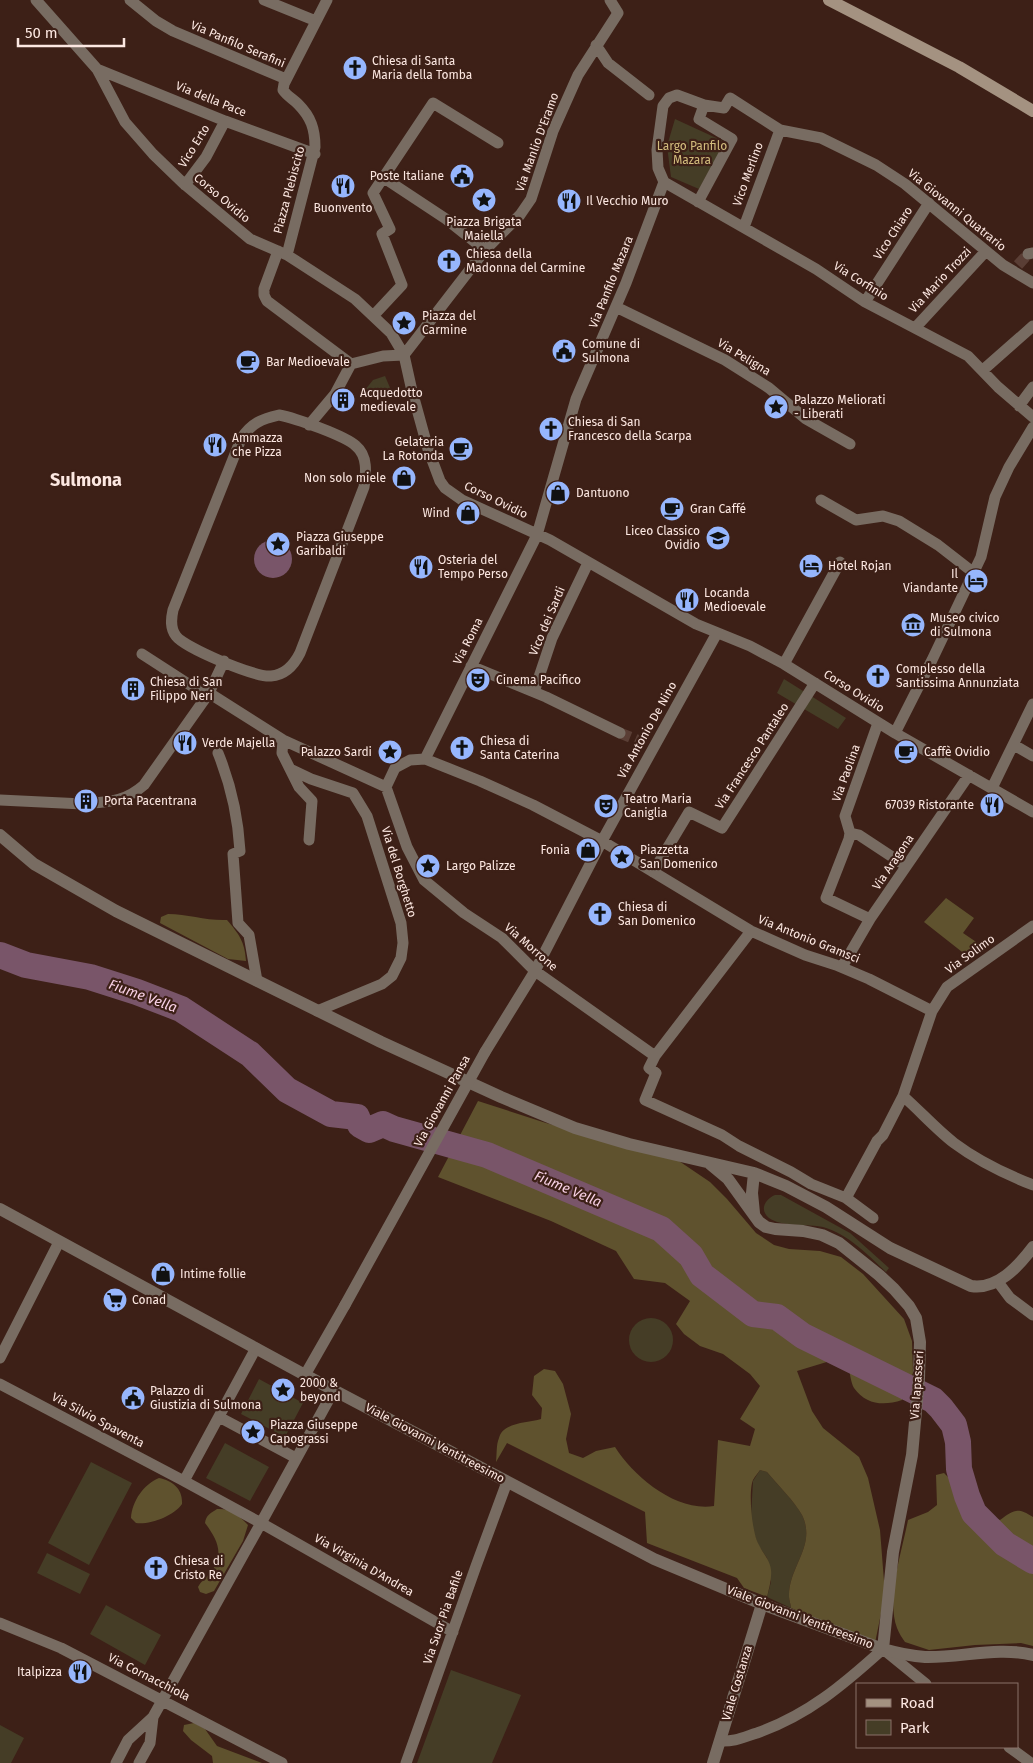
<svg xmlns="http://www.w3.org/2000/svg" width="1033" height="1763" viewBox="0 0 1033 1763" font-family="'Fira Sans',sans-serif">
<style>
.green{fill:#453d26}
.forest{fill:#5f522e}
.water{fill:#795569}
.lines{fill:none;stroke-linecap:round;stroke-linejoin:round}
.river{stroke:#795569;stroke-width:26}
.minor-tunnel{stroke:#5a3e35;stroke-width:11;stroke-dasharray:11 5.5;stroke-linecap:butt}
.minor{stroke:#786c62;stroke-width:11}
.tertiary{stroke:#786c62;stroke-width:12}
.secondary{stroke:#a49281;stroke-width:12}
.minor-bridge{stroke:#786c62;stroke-width:11}
.labels{text-anchor:middle;dominant-baseline:central;stroke-width:4.5;stroke-linejoin:round;paint-order:stroke}
.street-label{font-size:12px;fill:#fce7e1;stroke:#3d2017}
.poi-label{font-size:12px;fill:#fce7e1;stroke:#3d2017;text-anchor:start}
.park-label{font-size:12px;fill:#d2bc7d;stroke:#3d2017}
.water-label{font-size:14px;font-style:italic;fill:#f8d0e5;stroke:#3d2017}
.district-label{font-size:18px;font-weight:bold;fill:#fce7e1;stroke:#3d2017}
</style>
<rect width="100%" height="100%" fill="#3d2017"/>
<!-- green -->
<path class="green" d="M675,119L725,142L699,189L671,177L667,146Z
M385,376L391,390L384,392L382,396L365,390L373,380Z
M784,679L846,718L838,729L777,693Z
M775,1195H781L850,1233L889,1268L886,1272C867,1254 848,1234 823,1227C808,1224 781,1227 769,1218C759,1210 765,1199 775,1195Z
M629 1340a22 22 0 1 1 44 0a22 22 0 1 1-44 0Z
M259,1379L303,1403L285,1437L241,1414Z
M225,1443L269,1467L250,1501L206,1478Z
M91,1462L132,1483L89,1565L48,1543Z
M760,1470L767,1472C776,1483 796,1503 802,1515C817,1546 788,1567 789,1597C789,1600 791,1605 791,1608L767,1597L771,1582L767,1558L758,1545L753,1530L751,1516L753,1481Z
M47,1553L90,1574L80,1594L37,1573Z
M106,1605L161,1635L145,1665L90,1634Z
M451,1670L521,1695L492,1763H417Z
M0,1725L24,1738L11,1763H0Z"/>
<!-- forest -->
<path class="forest" d="M946,898L974,918L963,933L985,948L971,959L924,922Z
M168,914C188,914 207,921 227,920C239,934 245,942 246,961L228,959L160,923L161,917Z
M478,1101L546,1123L676,1159L710,1182L727,1199L756,1233L774,1245L789,1249L820,1251L841,1257L863,1274L904,1319L912,1341L913,1373L902,1400C884,1406 866,1405 854,1388C851,1383 850,1374 849,1368L830,1361L797,1371L812,1411L823,1428L859,1457L868,1478L880,1530L885,1594L875,1643L791,1608C791,1605 789,1600 789,1597C788,1567 817,1546 802,1515C795,1502 777,1484 767,1472L760,1470C758,1473 755,1476 753,1480C748,1492 752,1534 759,1545C763,1554 770,1560 771,1570C772,1579 769,1588 767,1597L744,1588L737,1578L647,1543L645,1512L507,1443L496,1462C497,1454 496,1445 499,1438C503,1422 528,1423 541,1419L542,1408L532,1395L534,1376L544,1369L555,1371L563,1384L571,1414L566,1439L569,1453L583,1458L596,1451L615,1447C634,1477 676,1512 714,1506L718,1440L750,1446L755,1429L740,1419L760,1386L750,1374L723,1354L700,1346L684,1334L676,1324L690,1301L665,1283L634,1279L616,1251L551,1221L438,1177Z
M944,1473L950,1479L961,1505L1000,1520C1014,1510 1017,1507 1033,1517V1646L1021,1643L975,1645L929,1650L905,1642C902,1638 899,1633 897,1628C886,1598 902,1551 908,1520L928,1512L937,1505L936,1475Z
M159,1478C173,1481 183,1489 182,1504C174,1516 150,1525 136,1523L131,1518C132,1501 144,1484 159,1478Z
M217,1509C230,1508 240,1516 248,1525L243,1541L214,1591L206,1594L200,1592L198,1587C201,1581 206,1578 211,1572C225,1554 217,1539 205,1523C206,1515 211,1513 217,1509Z
M194,1723L205,1729L217,1746L262,1763H213L212,1756L191,1740L183,1731L184,1725Z"/>
<!-- water -->
<path class="water" d="M254 559a19 19 0 1 1 38 0a19 19 0 1 1-38 0Z"/>
<g class="lines">
<!-- river -->
<path class="river" d="M0,955L26,965L90,977L137,992L181,1009L250,1054L287,1090L331,1114L357,1117L360,1125L369,1130L383,1124L394,1129L487,1155L661,1229L691,1256L702,1275L753,1314L777,1317L803,1336L933,1400L941,1408L954,1425L958,1442L959,1469L967,1496L974,1513L1005,1544L1033,1561"/>
<!-- minor-tunnel -->
<path class="minor-tunnel" d="M1018,265L1028,254
M620,733L642,742"/>
<!-- minor -->
<path class="minor" d="M36,0L97,69L125,122L153,154L183,183L250,239L287,255L355,299L391,333L404,355L412,391L428,449L440,481L445,488L462,500L550,540L696,624L750,646L784,664L895,733L1033,812
M130,0L156,21L173,31L286,79
M264,0L316,21
M596,45L608,63L649,95
M97,69L225,121L315,154
M704,105L724,108L730,98L780,130L821,138L876,165L905,184L1003,265L1033,283
M384,178L446,219L485,250
M664,182L816,269L865,302L968,356L998,387L1033,417
M664,182L658,168L657,150L663,106L669,98L677,95L704,105L699,119L732,139L698,202
M185,185L206,157L225,121
M744,227L780,130
M278,251L264,289V295L267,301L351,364
M1028,254L1033,253
M287,255L315,147C315,129 311,117 298,104C293,99 287,96 283,90L284,84L327,0
M865,302L929,203
M616,307L725,360L769,388L806,419L850,444
M374,315L402,285L382,234L390,229L373,193L433,103L498,143
M915,328L986,251
M404,355L485,250L520,215L531,199L553,131L578,75L618,13L610,0
M983,370L1033,326
M1019,406L1033,387
M279,415C295,418 346,436 356,446C368,456 366,473 364,487L300,653C294,665 285,675 271,676C256,678 185,648 176,636C170,628 171,619 173,610L241,439C251,423 262,419 279,415Z
M309,425L335,394L351,364L383,356L404,355
M821,500L856,520L883,516L899,521L938,545L974,573
M142,654L207,696
M784,664L840,562
M471,666L546,697L620,733
M534,692L552,638L588,563
M209,693L283,740L386,787
M895,733L932,660L981,557L995,497L1009,467L1033,427
M283,740L282,753L290,769L311,779L353,793L367,816L401,923L403,943L401,958L392,976L382,984L317,1011
M1014,745L1033,756
M218,753C231,785 238,816 240,851L233,854L238,923L249,935L257,981
M425,759L537,535L576,399L626,283L664,182
M290,769L299,787L312,801L309,840
M386,787L395,768L410,760L425,759L480,781L533,805L602,841L751,931L805,955L836,965L869,979L932,1011
M386,787L407,847L424,880L464,913L502,938L535,971L655,1056
M992,788L1033,704
M0,800L83,804
M90,803C112,802 127,800 144,785L209,693L224,661
M850,833L859,835L906,866
M653,872L689,812L722,828L815,683
M870,919L826,898L849,839L850,833L845,816L878,723
M751,931L655,1056L649,1068L656,1073L645,1100L722,1135L739,1146L791,1172L811,1184L846,1198L873,1218
M842,967L870,919L969,775
M485,1052L535,971L602,841L717,633
M903,1096C920,1111 936,1129 954,1143C978,1161 1005,1174 1033,1185
M846,1198L877,1141L883,1135L903,1096L932,1011L947,987L1033,926
M998,1282L1010,1298L1033,1315
M256,1348L184,1481L261,1523L334,1390
M0,1358L59,1242
M305,1375L345,1305
M0,1384L184,1481
M219,1417L296,1458
M0,1623L61,1648L282,1763
M720,1741C734,1742 744,1737 757,1733C808,1715 843,1685 883,1649L926,1684
M1009,1747L1031,1763
M116,1763L128,1740L153,1717L261,1523L453,1632
M139,1763L150,1743L153,1717
M406,1763L476,1566L507,1482"/>
<!-- tertiary -->
<path class="tertiary" d="M0,835L34,864L116,911L381,1042L501,1097L575,1128L629,1144L754,1173L786,1186L826,1207L890,1248L971,1286C997,1290 1018,1267 1033,1247
M710,1164L728,1179L759,1222L766,1227L775,1229L803,1231L822,1235L839,1243L879,1275L894,1289L909,1306L916,1318L920,1342L919,1378L912,1455L893,1552L883,1649
M754,1173L752,1193L754,1213
M0,1209L305,1375L654,1559L762,1604L883,1649C897,1653 910,1656 925,1657C961,1658 998,1646 1033,1655
M713,1763L762,1604"/>
<!-- secondary -->
<path class="secondary" d="M829,0L959,67L1033,111"/>
<!-- minor-bridge -->
<path class="minor-bridge" d="M345,1305L485,1052"/>
</g>
<!-- icons -->
<defs>
<symbol id="church-disc" viewBox="-11 -11 22 22"><circle r="9.5" fill="#96b6fd" stroke="#3d2017"/><path d="M-1.2-6h2.4v3.5h3.3v2.4h-3.3V6h-2.4V-.1h-3.3v-2.4h3.3Z" fill="#111"/></symbol>
<symbol id="civic-disc" viewBox="-11 -11 22 22"><circle r="9.5" fill="#96b6fd" stroke="#3d2017"/><path d="M-.6-6.5H3V-4.5H.6V-3L4-1V1h2V6H-6V1h2V-1L-.6-3ZM-1.2 2.5V6h2.4V2.5Z" fill="#111"/></symbol>
<symbol id="restaurant-disc" viewBox="-11 -11 22 22"><circle r="9.5" fill="#96b6fd" stroke="#3d2017"/><path d="M-5-6h1v4h1v-4h1v4h1v-4h1v5L-1.5 .5V6h-2V.5L-5-1ZM5-6V6H3V1.5H1.5Q1.5-4 5-6Z" fill="#111"/></symbol>
<symbol id="sight-disc" viewBox="-11 -11 22 22"><circle r="9.5" fill="#96b6fd" stroke="#3d2017"/><path d="M0-6L1.8-2.2L6-1.7L2.9 1.2L3.7 5.4L0 3.3L-3.7 5.4L-2.9 1.2L-6-1.7L-1.8-2.2Z" fill="#111"/></symbol>
<symbol id="cafe-disc" viewBox="-11 -11 22 22"><circle r="9.5" fill="#96b6fd" stroke="#3d2017"/><path d="M-5.5-4.5H6V0H3Q3 3.5 0 3.5H-2.5Q-5.5 3.5-5.5 0ZM3-3.2v2h1.7v-2ZM-6 4.5H4V6H-6Z" fill="#111"/></symbol>
<symbol id="building-disc" viewBox="-11 -11 22 22"><circle r="9.5" fill="#96b6fd" stroke="#3d2017"/><path d="M-4-6H4V6H1V3H-1V6H-4ZM-2.5-4.3h1.7v1.8h-1.7ZM.8-4.3h1.7v1.8H.8ZM-2.5-1h1.7V.8h-1.7ZM.8-1h1.7V.8H.8Z" fill="#111"/></symbol>
<symbol id="shop-disc" viewBox="-11 -11 22 22"><circle r="9.5" fill="#96b6fd" stroke="#3d2017"/><path d="M-5-2.5h2.3a2.7 3.5 0 0 1 5.4 0H5L5.5 6h-11ZM-1.5-2.5h3a1.5 2.3 0 0 0-3 0Z" fill="#111"/></symbol>
<symbol id="school-disc" viewBox="-11 -11 22 22"><circle r="9.5" fill="#96b6fd" stroke="#3d2017"/><path d="M0-5L7-2L0 1L-7-2ZM-4 1L0 2.5L4 1V4Q0 6-4 4Z" fill="#111"/></symbol>
<symbol id="hotel-disc" viewBox="-11 -11 22 22"><circle r="9.5" fill="#96b6fd" stroke="#3d2017"/><path d="M-6-4.5h1.5V1H6V5H4.5V3h-9V5H-6ZM-4 0a1.8 1.8 0 1 1 3.6 0ZM.5 0V-2.5h3Q6-2.5 6 0Z" fill="#111"/></symbol>
<symbol id="museum-disc" viewBox="-11 -11 22 22"><circle r="9.5" fill="#96b6fd" stroke="#3d2017"/><path d="M0-6L6-3V-2H-6V-3ZM-5-1h2V3h-2ZM-1-1h2V3h-2ZM3-1h2V3H3ZM-6 4H6V6H-6Z" fill="#111"/></symbol>
<symbol id="theatre-disc" viewBox="-11 -11 22 22"><circle r="9.5" fill="#96b6fd" stroke="#3d2017"/><path d="M-5-5.5Q0-4 5-5.5V0Q5 5 0 6Q-5 5-5 0ZM-3.3-2.5H-1v1.5H-3.3ZM1-2.5H3.3v1.5H1ZM-2.8 1Q0 5.5 2.8 1Z" fill="#111"/></symbol>
<symbol id="supermarket-disc" viewBox="-11 -11 22 22"><circle r="9.5" fill="#96b6fd" stroke="#3d2017"/><path d="M-6-5.5h2.5l.6 2H6L4.5 2H-2.5L-4.4-4H-6ZM-1.5 3.2a1.3 1.3 0 1 0 .1 0ZM3 3.2a1.3 1.3 0 1 0 .1 0Z" fill="#111"/></symbol>
</defs>
<g fill-rule="evenodd">
<use href="#church-disc" x="341" y="54" width="28" height="28"/>
<use href="#civic-disc" x="448" y="162" width="28" height="28"/>
<use href="#restaurant-disc" x="329" y="172" width="28" height="28"/>
<use href="#sight-disc" x="470" y="186" width="28" height="28"/>
<use href="#restaurant-disc" x="555" y="187" width="28" height="28"/>
<use href="#church-disc" x="435" y="247" width="28" height="28"/>
<use href="#sight-disc" x="390" y="309" width="28" height="28"/>
<use href="#civic-disc" x="550" y="337" width="28" height="28"/>
<use href="#cafe-disc" x="234" y="348" width="28" height="28"/>
<use href="#building-disc" x="329" y="386" width="28" height="28"/>
<use href="#sight-disc" x="762" y="393" width="28" height="28"/>
<use href="#church-disc" x="537" y="415" width="28" height="28"/>
<use href="#restaurant-disc" x="201" y="431" width="28" height="28"/>
<use href="#cafe-disc" x="447" y="435" width="28" height="28"/>
<use href="#shop-disc" x="390" y="464" width="28" height="28"/>
<use href="#shop-disc" x="544" y="479" width="28" height="28"/>
<use href="#cafe-disc" x="658" y="495" width="28" height="28"/>
<use href="#shop-disc" x="454" y="499" width="28" height="28"/>
<use href="#school-disc" x="704" y="524" width="28" height="28"/>
<use href="#sight-disc" x="264" y="530" width="28" height="28"/>
<use href="#hotel-disc" x="797" y="552" width="28" height="28"/>
<use href="#restaurant-disc" x="407" y="553" width="28" height="28"/>
<use href="#hotel-disc" x="962" y="567" width="28" height="28"/>
<use href="#restaurant-disc" x="673" y="586" width="28" height="28"/>
<use href="#museum-disc" x="899" y="611" width="28" height="28"/>
<use href="#church-disc" x="864" y="662" width="28" height="28"/>
<use href="#theatre-disc" x="464" y="666" width="28" height="28"/>
<use href="#building-disc" x="119" y="675" width="28" height="28"/>
<use href="#restaurant-disc" x="171" y="729" width="28" height="28"/>
<use href="#church-disc" x="448" y="734" width="28" height="28"/>
<use href="#sight-disc" x="376" y="738" width="28" height="28"/>
<use href="#cafe-disc" x="892" y="738" width="28" height="28"/>
<use href="#building-disc" x="72" y="787" width="28" height="28"/>
<use href="#restaurant-disc" x="978" y="791" width="28" height="28"/>
<use href="#theatre-disc" x="592" y="792" width="28" height="28"/>
<use href="#shop-disc" x="574" y="836" width="28" height="28"/>
<use href="#sight-disc" x="608" y="843" width="28" height="28"/>
<use href="#sight-disc" x="414" y="852" width="28" height="28"/>
<use href="#church-disc" x="586" y="900" width="28" height="28"/>
<use href="#shop-disc" x="149" y="1260" width="28" height="28"/>
<use href="#supermarket-disc" x="101" y="1286" width="28" height="28"/>
<use href="#sight-disc" x="269" y="1376" width="28" height="28"/>
<use href="#civic-disc" x="119" y="1384" width="28" height="28"/>
<use href="#sight-disc" x="239" y="1418" width="28" height="28"/>
<use href="#church-disc" x="142" y="1554" width="28" height="28"/>
<use href="#restaurant-disc" x="66" y="1658" width="28" height="28"/>
</g>
<g class="labels">
<!-- street labels -->
<g class="street-label">
<text transform="translate(238 44) rotate(23)">Via Panfilo Serafini</text>
<text transform="translate(211 99) rotate(22)">Via della Pace</text>
<text transform="translate(537 142) rotate(-70)">Via Manlio D'Eramo</text>
<text transform="translate(194 146) rotate(-58)">Vico Erto</text>
<text transform="translate(748 174) rotate(-70)">Vico Merlino</text>
<text transform="translate(289 190) rotate(-75)">Piazza Plebiscito</text>
<text transform="translate(222 198) rotate(40)">Corso Ovidio</text>
<text transform="translate(957 210) rotate(39)">Via Giovanni Quatrario</text>
<text transform="translate(893 233) rotate(-57)">Vico Chiaro</text>
<text transform="translate(940 280) rotate(-47)">Via Mario Trozzi</text>
<text transform="translate(861 281) rotate(32)">Via Corfinio</text>
<text transform="translate(611 282) rotate(-68)">Via Panfilo Mazara</text>
<text transform="translate(744 357) rotate(31)">Via Peligna</text>
<text transform="translate(496 500) rotate(26)">Corso Ovidio</text>
<text transform="translate(547 621) rotate(-67)">Vico dei Sardi</text>
<text transform="translate(468 641) rotate(-63)">Via Roma</text>
<text transform="translate(854 691) rotate(32)">Corso Ovidio</text>
<text transform="translate(647 730) rotate(-61)">Via Antonio De Nino</text>
<text transform="translate(752 756) rotate(-57)">Via Francesco Pantaleo</text>
<text transform="translate(846 773) rotate(-70)">Via Paolina</text>
<text transform="translate(893 862) rotate(-56)">Via Aragona</text>
<text transform="translate(399 872) rotate(73)">Via del Borghetto</text>
<text transform="translate(809 939) rotate(22)">Via Antonio Gramsci</text>
<text transform="translate(531 947) rotate(41)">Via Morrone</text>
<text transform="translate(970 954) rotate(-36)">Via Solimo</text>
<text transform="translate(442 1101) rotate(-61)">Via Giovanni Pansa</text>
<text transform="translate(917 1385) rotate(-86)">Via Iapasseri</text>
<text transform="translate(98 1420) rotate(28)">Via Silvio Spaventa</text>
<text transform="translate(435 1443) rotate(28)">Viale Giovanni Ventitreesimo</text>
<text transform="translate(364 1565) rotate(30)">Via Virginia D'Andrea</text>
<text transform="translate(443 1617) rotate(-71)">Via Suor Pia Bafile</text>
<text transform="translate(800 1617) rotate(21)">Viale Giovanni Ventitreesimo</text>
<text transform="translate(149 1677) rotate(27)">Via Cornacchiola</text>
<text transform="translate(737 1683) rotate(-73)">Viale Costanza</text>
</g>
<!-- poi labels -->
<g class="poi-label">
<text x="372" y="61">Chiesa di Santa<tspan x="372" dy="14">Maria della Tomba</tspan></text>
<text x="444" y="176" text-anchor="end">Poste Italiane</text>
<text x="586" y="201">Il Vecchio Muro</text>
<text x="343" y="208" text-anchor="middle">Buonvento</text>
<text x="484" y="222" text-anchor="middle">Piazza Brigata<tspan x="484" dy="14">Maiella</tspan></text>
<text x="466" y="254">Chiesa della<tspan x="466" dy="14">Madonna del Carmine</tspan></text>
<text x="422" y="316">Piazza del<tspan x="422" dy="14">Carmine</tspan></text>
<text x="582" y="344">Comune di<tspan x="582" dy="14">Sulmona</tspan></text>
<text x="266" y="362">Bar Medioevale</text>
<text x="360" y="393">Acquedotto<tspan x="360" dy="14">medievale</tspan></text>
<text x="794" y="400">Palazzo Meliorati<tspan x="794" dy="14">- Liberati</tspan></text>
<text x="568" y="422">Chiesa di San<tspan x="568" dy="14">Francesco della Scarpa</tspan></text>
<text x="232" y="438">Ammazza<tspan x="232" dy="14">che Pizza</tspan></text>
<text x="444" y="442" text-anchor="end">Gelateria<tspan x="444" dy="14">La Rotonda</tspan></text>
<text x="386" y="478" text-anchor="end">Non solo miele</text>
<text x="576" y="493">Dantuono</text>
<text x="690" y="509">Gran Caffé</text>
<text x="450" y="513" text-anchor="end">Wind</text>
<text x="700" y="531" text-anchor="end">Liceo Classico<tspan x="700" dy="14">Ovidio</tspan></text>
<text x="296" y="537">Piazza Giuseppe<tspan x="296" dy="14">Garibaldi</tspan></text>
<text x="438" y="560">Osteria del<tspan x="438" dy="14">Tempo Perso</tspan></text>
<text x="828" y="566">Hotel Rojan</text>
<text x="958" y="574" text-anchor="end">Il<tspan x="958" dy="14">Viandante</tspan></text>
<text x="704" y="593">Locanda<tspan x="704" dy="14">Medioevale</tspan></text>
<text x="930" y="618">Museo civico<tspan x="930" dy="14">di Sulmona</tspan></text>
<text x="896" y="669">Complesso della<tspan x="896" dy="14">Santissima Annunziata</tspan></text>
<text x="496" y="680">Cinema Pacifico</text>
<text x="150" y="682">Chiesa di San<tspan x="150" dy="14">Filippo Neri</tspan></text>
<text x="480" y="741">Chiesa di<tspan x="480" dy="14">Santa Caterina</tspan></text>
<text x="202" y="743">Verde Majella</text>
<text x="372" y="752" text-anchor="end">Palazzo Sardi</text>
<text x="924" y="752">Caffè Ovidio</text>
<text x="624" y="799">Teatro Maria<tspan x="624" dy="14">Caniglia</tspan></text>
<text x="104" y="801">Porta Pacentrana</text>
<text x="974" y="805" text-anchor="end">67039 Ristorante</text>
<text x="570" y="850" text-anchor="end">Fonia</text>
<text x="640" y="850">Piazzetta<tspan x="640" dy="14">San Domenico</tspan></text>
<text x="446" y="866">Largo Palizze</text>
<text x="618" y="907">Chiesa di<tspan x="618" dy="14">San Domenico</tspan></text>
<text x="180" y="1274">Intime follie</text>
<text x="132" y="1300">Conad</text>
<text x="300" y="1383">2000 &amp;<tspan x="300" dy="14">beyond</tspan></text>
<text x="150" y="1391">Palazzo di<tspan x="150" dy="14">Giustizia di Sulmona</tspan></text>
<text x="270" y="1425">Piazza Giuseppe<tspan x="270" dy="14">Capograssi</tspan></text>
<text x="174" y="1561">Chiesa di<tspan x="174" dy="14">Cristo Re</tspan></text>
<text x="62" y="1672" text-anchor="end">Italpizza</text>
</g>
<!-- park labels -->
<g class="park-label">
<text x="692" y="146">Largo Panfilo<tspan x="692" dy="14">Mazara</tspan></text>
</g>
<!-- water labels -->
<g class="water-label">
<text transform="translate(143 996) rotate(20)">Fiume Vella</text>
<text transform="translate(568 1189) rotate(23)">Fiume Vella</text>
</g>
<!-- district labels -->
<g class="district-label">
<text x="86" y="480">Sulmona</text>
</g>
</g>
<!-- legend -->
<rect x="856" y="1683" width="162" height="65" fill="#3d2017" stroke="#897068"/>
<rect x="866" y="1699" width="25" height="8" fill="#a49281" stroke="#897068"/>
<text x="900" y="1708" font-size="15" fill="#fce7e1">Road</text>
<rect x="866" y="1720" width="25" height="15" fill="#453d26" stroke="#897068"/>
<text x="900" y="1733" font-size="15" fill="#fce7e1">Park</text>
<!-- scale -->
<path d="M18 38v8h106v-8" fill="none" stroke="#fce7e1" stroke-width="2.5"/>
<text x="25" y="38" font-size="15" fill="#fce7e1" stroke="#3d2017" stroke-width="4" paint-order="stroke">50 m</text>
</svg>
